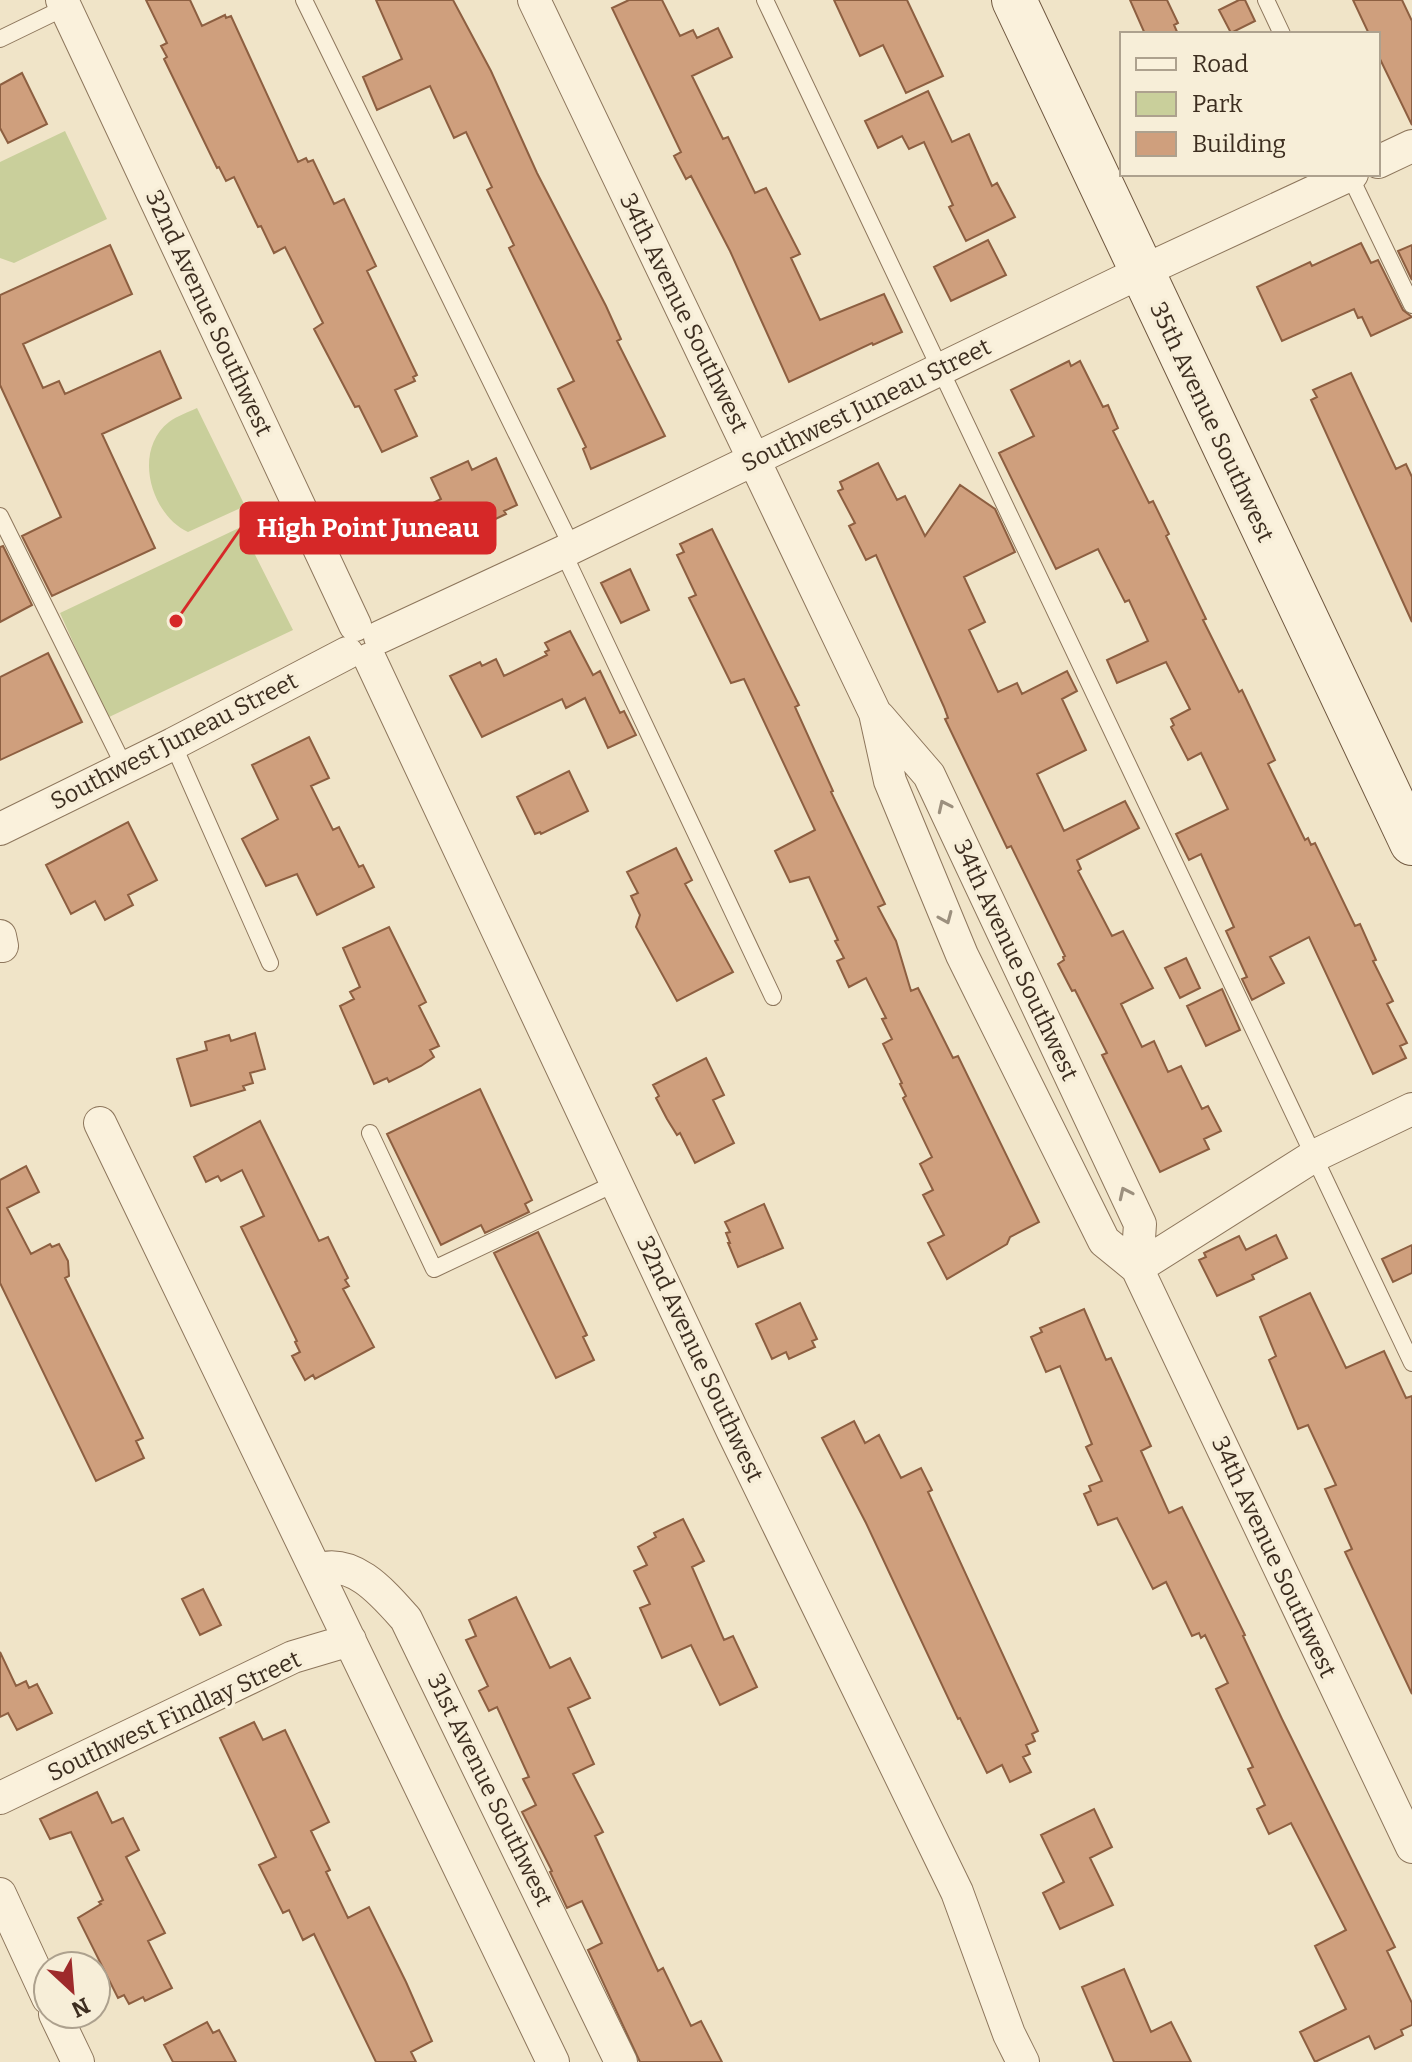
<svg xmlns="http://www.w3.org/2000/svg" width="1412" height="2062" viewBox="0 0 1412 2062" font-family="Bitter,serif">
<style>
.green{fill:#c9cf9b}
.building{fill:#cf9f7d;stroke:#8d5f41;stroke-width:2}
.lines{fill:none;stroke-linecap:round;stroke-linejoin:round}
.lane-casing{stroke:#8d765c;stroke-width:18}
.street-casing{stroke:#8d765c;stroke-width:34}
.secondary-casing{stroke:#6f573f;stroke-width:46}
.lane{stroke:#faf1dc;stroke-width:16}
.street{stroke:#faf1dc;stroke-width:32}
.secondary{stroke:#faf1dc;stroke-width:44}
.oneway{stroke:#9c907e}
.labels{text-anchor:middle;dominant-baseline:central;stroke-width:7;stroke-linejoin:round;paint-order:stroke}
.street-label{font-size:24px;fill:#3d2e20;stroke:#f7eed8}
.leader{fill:none;stroke:#d62828;stroke-width:3}
.callout-dot{fill:#d62828;stroke:#f7eed8;stroke-width:3}
.callout{fill:#d62828;stroke:#d62828;stroke-width:3}
.callout-label{font-size:26px;text-anchor:middle;font-weight:bold;fill:#fff}
</style>
<rect width="100%" height="100%" fill="#f0e4c8"/>
<!-- green -->
<path class="green" d="M65,131L107,219L14,263L0,258V162Z
M197,408L245,506L188,532C151,515 132,451 169,422C177,416 189,412 197,408Z
M241,527L293,630L107,718L60,613Z"/>
<!-- building -->
<path class="building" d="M146,0H190L202,26L225,15L226,18L231,16L298,162L306,158L308,162L313,160L334,204L344,199L376,266L367,271L417,375L413,377L415,381L395,390L417,436L382,452L359,406L355,407L314,329L323,323L285,247L274,253L261,226L258,227L234,177L226,181L219,167L217,168L164,59L167,57L161,46L167,43Z
M376,0H453L491,71L537,173L606,306L621,339L617,341L665,436L591,469L583,449L586,447L558,389L574,381L509,248L514,245L487,190L492,187L466,132L454,138L430,86L377,110L363,77L402,59Z
M629,0H662L680,36L693,30L697,38L718,28L732,57L692,76L723,139L728,137L755,193L766,188L800,254L791,258L820,320L884,294L902,332L873,345L872,343L789,382L730,251L691,176L686,179L674,156L681,152L612,8Z
M834,0H907L943,76L906,93L883,45L860,56Z
M1130,0H1167L1178,23L1174,25L1178,34H1145Z
M1239,0H1245L1255,21L1231,33L1219,10Z
M1353,0H1402L1412,21V125L1378,55V34H1369Z
M22,73L47,124L8,143L0,128V85Z
M928,91L952,142L969,134L992,186L997,183L1015,217L966,241L949,207L953,205L924,142L909,149L902,136L878,148L865,121Z
M988,240L1006,275L951,301L934,267Z
M1361,243L1371,263L1378,260L1403,310L1412,317L1371,336L1362,317L1358,318L1354,309L1282,341L1257,287L1310,262L1312,266Z
M110,245L132,294L23,344L43,388L59,381L65,394L160,351L181,398L102,434L155,548L52,596L22,536L61,517L0,385V295Z
M1412,245V280L1398,251Z
M1069,361L1071,366L1080,361L1103,407L1108,405L1118,428L1113,431L1149,503L1153,501L1169,534L1166,536L1206,619L1203,620L1239,692L1242,690L1275,760L1268,764L1305,840L1308,838L1311,845L1315,843L1355,926L1360,924L1376,960L1373,961L1393,1001L1387,1004L1407,1043L1400,1046L1406,1058L1373,1074L1309,937L1270,957L1284,983L1252,1000L1242,979L1247,977L1226,931L1234,927L1201,854L1189,860L1176,834L1228,809L1201,753L1188,760L1171,727L1174,725L1171,719L1190,709L1166,662L1117,683L1107,660L1148,641L1129,600L1125,602L1098,549L1056,569L999,453L1034,436L1011,390Z
M1351,373L1396,469L1406,464L1412,477V622L1311,400L1317,397L1313,390Z
M496,458L517,505L504,511L506,514L434,548L417,511L441,499L431,478L468,461L472,470Z
M878,463L897,500L905,496L925,536L960,485L995,509L1015,552L964,577L985,622L969,630L998,692L1017,683L1022,694L1067,671L1077,691L1062,699L1086,750L1037,774L1064,831L1125,801L1139,828L1077,860L1081,869L1078,871L1112,936L1123,931L1153,988L1121,1004L1142,1047L1154,1041L1168,1072L1181,1066L1202,1109L1208,1106L1221,1131L1204,1139L1209,1149L1160,1172L1102,1055L1107,1053L1075,990L1072,991L1058,964L1064,960L1063,957L1065,956L1011,846L1007,848L945,719L948,718L944,707L876,555L866,560L849,526L855,523L838,491L843,489L840,482Z
M712,529L799,705L795,707L833,791L831,792L885,904L878,907L896,941L911,991L918,988L953,1058L958,1056L1039,1222L1010,1237L1007,1244L947,1279L928,1243L944,1235L923,1195L933,1190L920,1164L932,1157L903,1098L906,1096L900,1084L902,1083L883,1044L892,1039L882,1019L886,1018L866,978L849,987L837,961L844,958L835,941L838,940L809,877L790,882L775,851L815,830L744,679L731,683L689,598L696,595L677,555L684,552L680,544Z
M3,546L32,605L0,622V547Z
M630,569L649,610L621,623L601,583Z
M570,631L593,675L600,671L620,713L624,711L636,735L608,748L585,698L566,708L562,699L482,737L450,676L480,662L482,666L496,659L504,676L547,655L545,652L549,650L545,643Z
M48,653L82,722L0,760V677Z
M309,737L329,778L311,786L333,830L339,827L359,867L363,865L374,887L317,915L297,874L266,886L242,839L278,819L252,765Z
M569,771L588,811L541,834L540,832L535,834L517,797Z
M128,822L157,880L128,895L133,905L105,920L95,901L71,914L46,865Z
M676,848L692,880L685,884L733,972L677,1001L636,927L640,915L631,896L638,893L627,872Z
M389,927L426,1002L419,1006L439,1046L430,1050L434,1057L421,1066L389,1082L387,1078L374,1084L340,1006L354,999L350,992L360,987L343,948Z
M1186,958L1200,988L1180,998L1165,968Z
M1222,989L1240,1030L1206,1046L1187,1006Z
M255,1033L265,1069L250,1073L253,1083L243,1086L245,1090L191,1106L177,1059L207,1050L205,1042L229,1035L231,1041Z
M706,1058L724,1095L713,1100L734,1143L695,1163L680,1133L677,1135L667,1119L656,1098L659,1096L653,1085Z
M480,1089L532,1200L525,1204L529,1212L485,1233L481,1225L441,1245L387,1134Z
M260,1121L319,1241L328,1237L348,1278L345,1280L349,1286L343,1289L374,1347L315,1379L313,1375L305,1380L292,1356L300,1352L295,1342L297,1341L241,1227L264,1216L242,1170L221,1181L218,1176L206,1182L194,1157Z
M26,1166L39,1192L7,1208L31,1254L50,1244L52,1247L59,1244L68,1261L69,1276L65,1278L143,1438L136,1441L144,1458L96,1481L0,1283V1180Z
M764,1204L783,1248L738,1267L728,1243H730L726,1233L730,1232L725,1222Z
M538,1232L587,1335L583,1337L594,1360L556,1378L494,1253Z
M1276,1235L1287,1258L1252,1275L1254,1279L1217,1296L1199,1260L1206,1257L1204,1253L1239,1236L1246,1250Z
M1412,1245V1273L1393,1282L1382,1259Z
M1310,1293L1346,1368L1384,1351L1406,1398L1412,1396V1694L1345,1552L1352,1549L1325,1489L1336,1485L1308,1425L1298,1429L1269,1360L1276,1356L1260,1317Z
M800,1303L817,1339L812,1341L815,1347L789,1359L786,1352L772,1359L756,1324Z
M1084,1309L1106,1360L1111,1358L1151,1446L1141,1451L1169,1513L1182,1507L1245,1635L1243,1636L1282,1719L1395,1947L1387,1951L1412,2003V2025L1401,2030L1403,2035L1375,2049L1369,2036L1315,2062L1300,2032L1346,2009L1315,1946L1346,1930L1291,1823L1269,1834L1257,1809L1265,1805L1248,1769L1253,1767L1216,1689L1228,1683L1205,1635L1201,1638L1199,1633L1192,1636L1166,1582L1153,1589L1117,1518L1098,1525L1084,1494L1091,1491L1089,1486L1102,1481L1086,1447L1092,1444L1060,1366L1046,1372L1031,1337L1042,1332L1040,1328Z
M854,1421L865,1443L879,1435L901,1478L921,1468L932,1490L928,1492L1038,1731L1032,1734L1035,1741L1026,1745L1030,1754L1023,1757L1031,1772L1010,1782L1002,1765L987,1773L960,1718L958,1719L866,1523L822,1438Z
M683,1519L704,1561L692,1567L724,1640L733,1636L757,1687L720,1705L691,1645L662,1658L640,1608L650,1604L634,1571L647,1565L638,1547L656,1537L654,1533Z
M203,1589L221,1625L200,1635L182,1599Z
M516,1597L550,1668L570,1658L590,1698L568,1708L594,1764L573,1774L603,1832L595,1836L658,1971L663,1968L691,2026L701,2021L722,2062H640L588,1950L602,1943L582,1901L567,1908L550,1872L552,1871L522,1812L536,1805L523,1779L529,1777L497,1707L489,1711L479,1691L488,1686L466,1640L476,1636L469,1620Z
M0,1652L16,1686L26,1681L29,1688L37,1684L52,1713L17,1730L8,1713L0,1717Z
M254,1722L263,1740L285,1730L329,1822L311,1831L330,1870L326,1872L348,1918L369,1907L406,1982L432,2041L411,2052L416,2062H376L314,1934L303,1940L289,1910L283,1913L259,1865L276,1857L220,1738Z
M97,1792L112,1823L123,1818L139,1850L126,1857L165,1933L148,1941L172,1988L145,2001L143,1997L129,2004L124,1995L118,1998L78,1918L101,1904L99,1902L103,1900L71,1832L50,1839L40,1819Z
M1094,1809L1112,1847L1090,1858L1113,1905L1060,1929L1043,1893L1064,1882L1041,1835Z
M1124,1969L1151,2032L1171,2022L1191,2062H1114L1082,1987Z
M207,2022L213,2033L219,2030L236,2062H173L164,2045Z"/>
<g class="lines">
<defs>
<path id="lane" d="M304,0L572,547
M765,0L1412,1363
M1266,0L1282,34
M0,39L66,7
M1349,174L1412,305
M0,516L125,768
M563,552L773,997
M173,744L270,963
M370,1133L434,1269L616,1183"/>
<path id="street" d="M62,0L355,625
M534,0L875,713L890,781L962,955L1104,1241L1137,1268L1412,1847
M1378,162L1412,146
M380,637L563,552L1141,272L1352,174
M370,659L733,1432L957,1892L1009,2034L1023,2062
M879,717L929,775L1140,1224L1137,1268
M0,829L173,744L347,653
M0,936L2,946
M100,1123L553,2062
M1137,1268L1314,1156L1412,1109
M316,1570C353,1557 383,1593 406,1619L621,2062
M0,1798L293,1657L350,1640
M0,1894L48,1998
M55,2014L78,2062"/>
<path id="secondary" d="M1014,0L1412,843"/>
</defs>
<!-- lane casing -->
<use href="#lane" class="lane-casing"/>
<!-- street casing -->
<use href="#street" class="street-casing"/>
<!-- secondary casing -->
<use href="#secondary" class="secondary-casing"/>
<!-- lane -->
<use href="#lane" class="lane"/>
<!-- street -->
<use href="#street" class="street"/>
<!-- secondary -->
<use href="#secondary" class="secondary"/>
</g>
<!-- one-way arrows -->
<defs><path id="oneway-chevron" d="M-2-3.5L2.5 0L-2 3.5" fill="none" stroke-width="1.6" stroke-linecap="round" stroke-linejoin="round" transform="scale(2)"/></defs>
<g class="oneway">
<use href="#oneway-chevron" transform="translate(944 806) rotate(-115)"/>
<use href="#oneway-chevron" transform="translate(946 918) rotate(67)"/>
<use href="#oneway-chevron" transform="translate(1125 1193) rotate(-115)"/>
</g>
<g class="labels">
<!-- street labels -->
<g class="street-label">
<text transform="translate(209 313) rotate(65)">32nd Avenue Southwest</text>
<text transform="translate(684 313) rotate(64)">34th Avenue Southwest</text>
<text transform="translate(866 405) rotate(-26)">Southwest Juneau Street</text>
<text transform="translate(1212 422) rotate(65)">35th Avenue Southwest</text>
<text transform="translate(174 741) rotate(-27)">Southwest Juneau Street</text>
<text transform="translate(1016 960) rotate(65)">34th Avenue Southwest</text>
<text transform="translate(700 1359) rotate(65)">32nd Avenue Southwest</text>
<text transform="translate(1274 1557) rotate(65)">34th Avenue Southwest</text>
<text transform="translate(174 1716) rotate(-25)">Southwest Findlay Street</text>
<text transform="translate(490 1790) rotate(64)">31st Avenue Southwest</text>
</g>
</g>
<!-- callouts -->
<path class="leader" d="M176 621L241 528"/>
<circle class="callout-dot" cx="176" cy="621" r="8"/>
<rect class="callout" x="241" y="503" width="254" height="50" rx="8"/>
<g class="callout-label">
<text x="368" y="537">High Point Juneau</text>
</g>
<!-- legend -->
<rect x="1120" y="32" width="260" height="144" fill="#f7eed8" stroke="#ada18e" stroke-width="2"/>
<rect x="1136" y="58" width="40" height="12" fill="#faf1dc" stroke="#ada18e" stroke-width="2"/>
<text x="1192" y="72" font-size="24" fill="#3d2e20">Road</text>
<rect x="1136" y="92" width="40" height="24" fill="#c9cf9b" stroke="#ada18e" stroke-width="2"/>
<text x="1192" y="112" font-size="24" fill="#3d2e20">Park</text>
<rect x="1136" y="132" width="40" height="24" fill="#cf9f7d" stroke="#ada18e" stroke-width="2"/>
<text x="1192" y="152" font-size="24" fill="#3d2e20">Building</text>
<!-- north arrow -->
<g transform="translate(72 1990) rotate(154)"><circle r="38" fill="#f7eed8" stroke="#ada18e" stroke-width="2"/>
<path d="M0-6L14 30L0 20L-14 30Z" fill="#9e2a2b"/>
<text y="-12" font-size="22" font-weight="bold" text-anchor="middle" fill="#3d2e20">N</text>
</g>
</svg>
